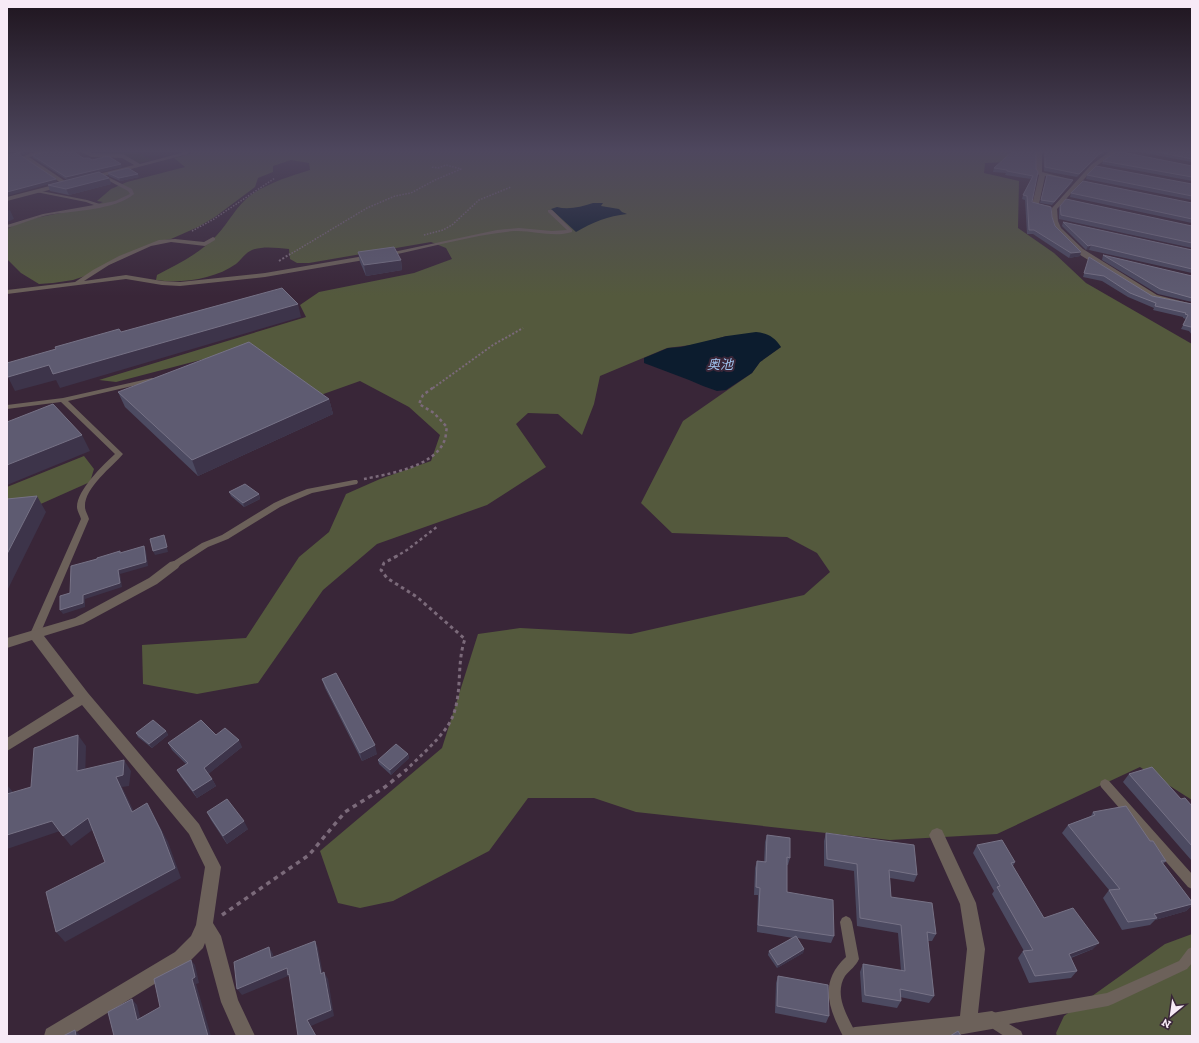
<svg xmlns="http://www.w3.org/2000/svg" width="1199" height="1043" viewBox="0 0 1199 1043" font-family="'Zilla Slab','Noto Sans JP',serif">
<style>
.green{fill:#373a2a}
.forest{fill:#54593d}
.water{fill:#0c1c2e}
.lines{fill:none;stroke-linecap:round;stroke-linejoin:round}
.path-far4{stroke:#7b6a7a;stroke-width:1.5;stroke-dasharray:1.5 1.5;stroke-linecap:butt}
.path-far3{stroke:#7b6a7a;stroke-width:2;stroke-dasharray:2 2;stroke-linecap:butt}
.path-far2{stroke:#7b6a7a;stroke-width:2.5;stroke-dasharray:3 3;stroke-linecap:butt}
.path-far1{stroke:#7b6a7a;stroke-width:3;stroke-dasharray:3.5 3.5;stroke-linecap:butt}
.path{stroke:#7b6a7a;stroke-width:3.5;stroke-dasharray:4.5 4.5;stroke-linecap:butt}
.service{fill:#6c615a;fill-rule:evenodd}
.minor{fill:#6c615a;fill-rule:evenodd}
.tertiary{fill:#6c615a;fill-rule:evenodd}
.wall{fill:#4c4a61}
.shaded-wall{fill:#3d344a}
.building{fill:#5e5b71;stroke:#767286}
.labels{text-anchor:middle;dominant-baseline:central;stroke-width:4;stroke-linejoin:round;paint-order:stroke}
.far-water-label{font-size:13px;font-style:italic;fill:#a0c4ef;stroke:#392638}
</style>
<rect width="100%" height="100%" fill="#392638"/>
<!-- green -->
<path class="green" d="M112,150H132L152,160L139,163L125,155L96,154Z"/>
<!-- forest -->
<path class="forest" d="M193,150H1009L1007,162L985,163L984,173L1019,181L1018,228L1054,253L1086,283L1192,344V800L1140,767L997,834L890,840L636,812L594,798H528L489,851L393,901L360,908L338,903L320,851L442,748L478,634L520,628L631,634L804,595L830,572L817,553L787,537L672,533L641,503L683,421L752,373L760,362L781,347L726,336L699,344L667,348L600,376L594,404L582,435L558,414L528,413L516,424L546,467L487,505L377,544L323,590L258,683L197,694L143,684L142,645L246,638L299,557L329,532L346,494L380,479L431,461L440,435L409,407L360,381L315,397L208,358L116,382L99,380L306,317L300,305L319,292L414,273L452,259L446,248L431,242L309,263H297L290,259L289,249C277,248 263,246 252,250C245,253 241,260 236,264C215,279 181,284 156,280L157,275C178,264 201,253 217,235C229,222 237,205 251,195C268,183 290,176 310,170L309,163L291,160L273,166V172L258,178L255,187L215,217L198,227L171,239L159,241L85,276L73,280L53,283L39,284L21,273L7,259V229C37,212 73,215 103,202L97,201L111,189L127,182L185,167L174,158L190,154Z
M84,456L94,469L90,482L7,519V487Z
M1192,934V1036H1057L1056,1033L1064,1016L1165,944Z"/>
<!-- water -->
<path class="water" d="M593,203H603L601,206L619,209L622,212L627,214C608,216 593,222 576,232L551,209L557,207C568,210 581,207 593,203Z
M756,332C767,333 775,337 781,347L760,362L752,373L726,390L717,391L703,386L689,380L644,363V358L668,348L681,347L727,336Z"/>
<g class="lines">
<!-- path-far4 -->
<path class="path-far4" d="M192,231L214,219L275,178
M424,235L443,230L452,225L479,200L511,187
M289,255L367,208L395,196L411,193L435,180L461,169L446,165L438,168L431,167"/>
<!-- path-far3 -->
<path class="path-far3" d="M279,261L290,254
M433,388L493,345L523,328"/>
<!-- path-far2 -->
<path class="path-far2" d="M364,479C388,474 436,467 445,439C446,436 446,431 447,427L434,413L419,404L423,395L434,387
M395,557L407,550L438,526"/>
<!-- path-far1 -->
<path class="path-far1" d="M397,556L384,563L381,570L387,578L417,597L465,639C456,664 463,693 452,718C445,735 418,758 405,771"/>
<!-- path -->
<path class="path" d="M222,915L309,855L345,812L385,787L406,770"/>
<!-- service -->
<path class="service" d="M188,150H193L186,155H184V153Z
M102,174L132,189L134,194C116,210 72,211 48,215C34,218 21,224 7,228V225L43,214L94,205L86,202L36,192V190L87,200L100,204L115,201L130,194L128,191L100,176V175Z
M548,210H552L572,230V232C553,238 533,230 514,231C471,235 429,248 387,256L384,254L497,230L519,228L552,231L567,230L548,212Z
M213,237L215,238V240L205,246L171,242L151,246L109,265L84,281L126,275L162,281L180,282L265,273L370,255L373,257L370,259L265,277L180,286L162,285L126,279L7,294V290L75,282L93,270L119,256L159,240L175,239L204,242Z
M152,378L154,379V381L68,401L123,454C112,467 84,488 85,507C85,511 88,515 89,519L40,634L38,636L35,637L32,636L30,634L81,519C80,515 77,511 77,507C77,490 103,465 115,454L61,402L7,409V405L63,398Z
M354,480H357L358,482L357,484L312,493L293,501L280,507L228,539L208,547L177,567H171L170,565L171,563L202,543L222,535L274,503L287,497L307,489Z
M1105,779L1109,781L1192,874V889L1188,887L1101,787L1100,784L1101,781Z
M846,916L850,918L852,922L859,959C856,966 850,970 845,976C833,996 849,1018 857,1036H843C828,1007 819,982 846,957L840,922L842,918Z
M1192,947V963L1187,969L1113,1004L1108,1006L1009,1024L1021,1031L1023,1036H1004L987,1025L985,1020L987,1015L992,1013L1107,993L1179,961L1188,949Z"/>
<!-- minor -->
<path class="minor" d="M50,150H65L29,157L68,183V185L7,201V197L61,183L22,157L31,153Z
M78,150H86L92,153L123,154L140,164L185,152L188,154L89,180L87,179V177L134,165L122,158L91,157Z
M1039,150H1046L1042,154V172L1065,178L1062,180L1045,176L1039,204L1050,206V208L1048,209L1032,205L1039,175L1036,173V153Z
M1112,150H1119L1095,167L1057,209L1058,221L1061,228L1083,249L1157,295L1192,304V308L1151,299L1077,253L1055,229L1052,221V208L1091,165Z
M174,561L178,562L180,565L178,568L157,584L83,624L44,636L88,693L199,824L221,867L213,923L221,936L238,1000L255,1036H236L221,1002L205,943L203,948L187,964L70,1036H44L46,1029L175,952L191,936L196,925L205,867L189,834L82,705L7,751V738L74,696L32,640L7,648V638L75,618L149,578L170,562Z
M937,828L942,830L976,903L985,949L978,1013L992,1011L998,1014L1001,1020L998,1026L992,1029L952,1036H846L848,1029L855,1027L960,1016L967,949L960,904L929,835L932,830Z"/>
<!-- tertiary -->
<path class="tertiary" d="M1102,150H1114L1131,155L1128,157Z"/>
</g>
<!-- wall -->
<path class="wall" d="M1045,150H1106V152L1095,159L1077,177L1044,171V155Z
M1128,150H1192V162Z
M1036,152L1032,202L1052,217L1055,226L1080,256L1069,258L1033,234H1027L1025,200L1022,199L1023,195L1031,179L1005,175L1006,173L993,172L994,168Z
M32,155L83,158L122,167L99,172L109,178L111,184L69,195L50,191L48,185L67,180L33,158Z
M1103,161L1192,166V181L1102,164Z
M108,173L139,177L120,181L109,176Z
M1087,175L1192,184V200L1086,179Z
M1046,178L1072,183L1052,205L1040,203Z
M1071,193L1192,203V223L1070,197Z
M1060,206L1192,226V248L1059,219V210Z
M1063,222L1192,250V273L1089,250H1086L1062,226Z
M358,252L401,260L402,270L366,276L360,262Z
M1103,255L1192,276V302L1158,294L1102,260Z
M1089,257L1152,296L1192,304V335L1189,331L1181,329L1186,319L1183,318V317L1153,310L1154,308L1128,297L1102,281L1083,277Z
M118,392L329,399L333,414L198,476L125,407Z
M229,492L259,494L260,499L244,507L231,496Z
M322,679L377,754L362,761L325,688Z
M166,731L168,735L152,748L138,737L136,733Z
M216,735L242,747L208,774L212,779L216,786L197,798L181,777L177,770L186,764L172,750L168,743Z
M408,754L409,758L391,775L379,764L378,760Z
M1129,774L1181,799L1192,806V861L1123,782Z
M207,812L248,829L227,844L211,820Z
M1093,812L1150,841L1166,861L1163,864L1192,902V905L1186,911L1155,920L1150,925L1122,930L1103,898L1109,890L1062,833L1068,825L1091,816Z
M826,833L917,875L914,882L890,878L891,897L936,934L932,941H928L934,996L929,1003L900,997L901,1001L897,1008L862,1002L860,972L863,964L901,971L898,933L857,926L854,871L824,866V841Z
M767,835L790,858L788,865H787V892L834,936L831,943L797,938L804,949L803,953L777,968L768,955L769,951L793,938L757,932L758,895H754L755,868L757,861L764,862L765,842Z
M977,845L1015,862L1013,866L1044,918L1093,949L1071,958L1077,971L1071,978L1029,983L1018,958L1023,951H1024L992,894L994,891L973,853Z
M778,976L829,1016L826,1023L775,1013L776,983Z"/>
<!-- shaded-wall -->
<path class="shaded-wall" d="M26,150H39L31,152L21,156L19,153Z
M1105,150H1106V152L1095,159L1077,177L1079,174L1097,156Z
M121,164L122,167L67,180L66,177Z
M138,174L139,177L120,181L119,178Z
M109,178L111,184L69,195L66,189Z
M56,179L57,182L7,196V192Z
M1073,180L1072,183L1052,205L1054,202Z
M10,210L14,219L7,222V211Z
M1091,245L1089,250H1086L1088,246Z
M1081,252L1080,256L1069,258L1071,253Z
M401,260L402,270L366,276L364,265Z
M298,304L301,317L60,388L53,374Z
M49,365L56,380L15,391L8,377Z
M329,399L333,414L198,476L192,460Z
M82,435L90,451L7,485V465Z
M259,494L260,499L244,507L243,503Z
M37,496L46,512L7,591V554Z
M164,535L165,539L168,552L155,555L153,551Z
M144,546L146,551L148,566L120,574L122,587L85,599V607L63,614L60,610L83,595L118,570Z
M166,731L168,735L152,748L149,744Z
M78,735L86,746L85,782L77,771Z
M239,740L242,747L207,775L204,768Z
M375,745L377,754L362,761L360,753Z
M408,754L409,758L391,775L390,770Z
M124,760L131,771L129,786L122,787L139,822L132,812L116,777Z
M212,779L216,786L197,798L193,791Z
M7,785L13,792L12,806L7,800Z
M147,803L153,814L168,842L181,878L65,942L56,932Z
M88,818L95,828L71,846L63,836Z
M52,821L60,831L7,849V835Z
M244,821L248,829L227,844L223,836Z
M1192,904V905L1186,911L1155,920L1157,918L1154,914Z
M315,941L318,948L324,980L321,974Z
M1099,943L1093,949L1063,960L1069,954Z
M269,947L273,954L275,965L271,958Z
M804,949L803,953L777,968L778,965Z
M191,960L195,965L199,983L196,984L211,1036H208L192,979Z
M287,968L292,981L288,976L242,995L237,989Z
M324,972L328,979L334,1016L311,1026L307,1020Z
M132,999L137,1005L142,1025L137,1020Z
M75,1030L80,1035V1036H76Z"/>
<!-- building -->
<path class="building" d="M21,150H26L19,153L20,155L56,179L7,192V155L21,152Z
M56,150H71L83,158H89L92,160L108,156L121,164L66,177L32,155Z
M1014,150H1036V169L1038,172L1032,202L1051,207L1052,217L1055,226L1081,252L1071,253L1034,230H1029L1027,196L1023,195L1033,176L1007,171V170L994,168Z
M1045,150H1105L1097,156L1079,174L1045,167Z
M1148,150H1192V159Z
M1117,151L1192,166V177L1103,161Z
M1096,166L1192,184V196L1087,175Z
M128,168L138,174L119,178L108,173Z
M99,172L109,178L66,189L48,185Z
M1047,175L1073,180L1054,202L1041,200Z
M1083,181L1192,203V219L1071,193Z
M1066,199L1192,226V243L1061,215L1060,206Z
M1063,222L1192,250V269L1091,245L1088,246Z
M394,247L401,260L364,265L358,252Z
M1103,255L1192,276V298L1160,289Z
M1089,257L1152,296L1192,304V328L1191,327L1183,325L1188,315L1185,314L1186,313L1155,306L1156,303L1130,293L1104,276L1084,273Z
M282,288L298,304L53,374L49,365L8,377L7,375V363L56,349L55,347L119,329L121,332Z
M249,342L329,399L192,460L118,392Z
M53,404L82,435L7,465V422Z
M245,484L259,494L243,503L229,492Z
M37,496L7,554V499Z
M164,535L167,547L153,551L150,539Z
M144,546L146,562L118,570L120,583L83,595V603L60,610V596L70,593L71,566L97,559V558L120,551V553Z
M336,673L375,745L360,753L322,679Z
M153,720L166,731L149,744L136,733Z
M201,720L216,735L225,728L239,740L204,768L212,779L193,791L177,770L188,763L168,743Z
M78,735L77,771L124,760L123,775L116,777L132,812L147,803L161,831L175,868L56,932L46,892L105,862L88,818L63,836L52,821L7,835V794L31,787L34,748Z
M396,744L408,754L390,770L378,760Z
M1152,767L1181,799L1185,798L1192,806V846L1129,774Z
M227,799L244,821L223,836L207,812Z
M1126,806L1150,841H1153L1166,861H1161L1192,902V904L1154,914L1157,918L1128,922L1109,890L1120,889L1068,825L1095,815L1093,812Z
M826,833L914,845L917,875L889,870L891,897L932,903L936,934L927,932L934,996L900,989L901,1001L865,995L863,964L905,971L901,925L860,918L857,864L827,859Z
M767,835L790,838V858L787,857V892L833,900L834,936L758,925L760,888L756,887L757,861L766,862Z
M1002,840L1015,862L1011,863L1044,918L1073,908L1099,943L1069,954L1077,971L1035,976L1023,951L1033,950L997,887L1000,886L977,845Z
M796,936L804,949L778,965L769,951Z
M315,941L321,974L324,972L331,1010L307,1020L316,1036H298L289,974L288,975L287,968L237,989L234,962L269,947L271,958Z
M191,960L195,977L192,979L208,1036H114L108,1012L132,999L137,1020L160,1007L154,979Z
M778,976L828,985L829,1016L777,1006Z
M75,1030L76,1036H63Z
M958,1031L961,1036H950Z"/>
<!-- sky -->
<linearGradient id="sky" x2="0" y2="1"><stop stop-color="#1f151f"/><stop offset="0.51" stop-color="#4e475e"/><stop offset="1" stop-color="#4e475e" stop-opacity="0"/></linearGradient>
<rect width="1199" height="296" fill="url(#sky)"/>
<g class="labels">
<!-- far-water labels -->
<g class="far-water-label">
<text x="720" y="364">奥池</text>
</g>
</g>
<!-- border -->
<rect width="1199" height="1043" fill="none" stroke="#f7eaf6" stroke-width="16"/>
<!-- north arrow -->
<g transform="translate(1171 1015) rotate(209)" stroke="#392638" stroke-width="3" paint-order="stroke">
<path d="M0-3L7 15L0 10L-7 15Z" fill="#f7eaf6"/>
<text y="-6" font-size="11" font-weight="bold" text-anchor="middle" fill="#f7eaf6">N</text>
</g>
</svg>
